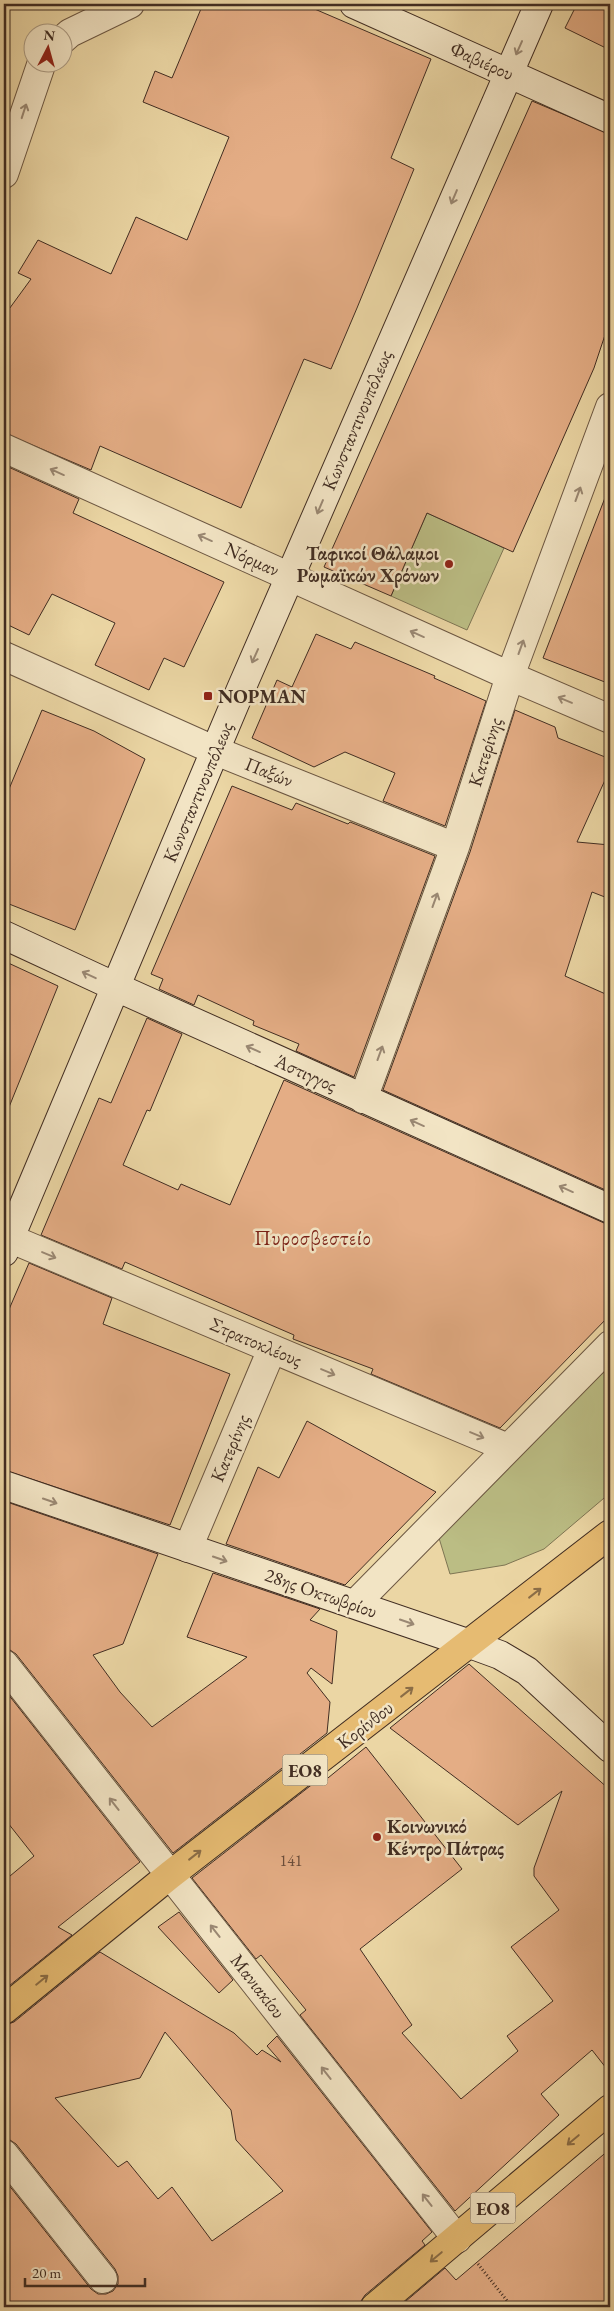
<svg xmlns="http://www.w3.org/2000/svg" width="614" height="2311" viewBox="0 0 614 2311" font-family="'EB Garamond',serif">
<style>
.green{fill:#bbbd84;stroke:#7e7553}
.building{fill:#e4ad85;stroke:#412d22;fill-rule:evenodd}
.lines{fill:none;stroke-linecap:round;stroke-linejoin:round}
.street-casing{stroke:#6c5742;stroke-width:30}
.secondary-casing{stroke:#412d22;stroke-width:30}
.primary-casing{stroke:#412d22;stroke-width:30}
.path{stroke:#412d22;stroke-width:3;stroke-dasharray:1 2.5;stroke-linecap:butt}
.street{stroke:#f2e4c4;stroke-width:28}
.secondary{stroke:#f2e4c4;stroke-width:28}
.primary{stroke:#e6bb72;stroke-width:28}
.oneway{stroke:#9a8873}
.oneway2{stroke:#8b6d46}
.poi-dot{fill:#8f2418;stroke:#f2e4c4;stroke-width:2}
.labels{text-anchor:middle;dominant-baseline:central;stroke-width:5;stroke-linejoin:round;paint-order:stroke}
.number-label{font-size:16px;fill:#6a4d3b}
.shield{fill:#f2e4c4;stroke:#766453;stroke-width:1}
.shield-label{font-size:18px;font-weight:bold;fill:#412d22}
.street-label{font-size:19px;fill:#412d22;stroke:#f2e4c4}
.poi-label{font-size:19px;font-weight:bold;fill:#412d22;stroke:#f2e4c4;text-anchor:start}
.neighbourhood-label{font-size:20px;letter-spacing:1px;fill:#7a1f14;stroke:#f2e4c4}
</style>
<rect width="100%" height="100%" fill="#ebd6a4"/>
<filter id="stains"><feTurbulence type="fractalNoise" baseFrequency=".004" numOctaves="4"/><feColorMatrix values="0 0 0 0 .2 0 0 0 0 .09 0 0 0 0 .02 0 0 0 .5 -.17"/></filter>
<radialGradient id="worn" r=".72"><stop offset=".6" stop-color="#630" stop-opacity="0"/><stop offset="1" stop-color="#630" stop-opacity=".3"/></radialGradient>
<!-- green -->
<path class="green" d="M427,513L504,548L467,630L391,596Z
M610,1366V1493L544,1549L505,1565L450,1574L439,1538Z"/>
<!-- building -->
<path class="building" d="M203,4H303L431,59L391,158L414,169L357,308L331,369L304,359L241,508L100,446L91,470L4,433V316L31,279L18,273L38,240L111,274L136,217L187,240L229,137L143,102L155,71L172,78Z
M577,4H610V50L565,28Z
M532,101L610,134V320L594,368L513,552L427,513L391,596L324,567Z
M4,465L79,499L73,513L224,582L184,667L164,658L149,690L95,665L115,623L52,594L29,635L4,623Z
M608,490H610V684L543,658Z
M316,634L351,649L355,642L435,676L434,678L486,701L445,826L383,801L395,773L345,752L314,767L252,738L277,680L292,687Z
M42,710L94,731L145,759L75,930L4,902V801Z
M515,710L555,727L558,738L610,759V769L577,842L610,845V899L592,892L565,976L610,996V1192L383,1090L470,852Z
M232,786L292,810L296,803L348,824L350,822L435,856L354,1077L296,1051L299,1044L253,1025L254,1021L198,995L194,1005L159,989L163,979L151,974Z
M4,961L58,986L5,1117H4Z
M147,1018L182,1034L150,1111L147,1110L123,1165L178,1190L181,1184L230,1205L284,1080L604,1223L610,1224V1315L500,1428L371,1374L373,1369L293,1339L294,1335L125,1262L122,1269L41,1235L99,1098L111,1103Z
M29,1263L112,1298L103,1324L230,1374L170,1525L4,1470V1321Z
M307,1421L436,1492L345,1585L226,1544L258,1467L279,1478Z
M4,1501L158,1554L123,1644L93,1655L120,1692L152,1727L247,1657L187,1637L213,1573L320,1609L310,1620L337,1631L332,1684L311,1668L307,1673L330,1702L327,1733L173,1853L16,1654L10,1650L4,1649Z
M469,1664L610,1790V2073L592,2050L541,2094L559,2115L455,2211L300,2015L306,2010L261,1955L256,1959L192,1878L323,1776V1782L366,1747L462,1869L360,1949L412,2025L402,2033L461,2099L518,2051L507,2036L553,2001L511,1947L559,1910L534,1876V1868L562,1791L518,1825L390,1728Z
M4,1689L140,1862L58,1927L72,1935L4,1990V1881L34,1856L4,1818Z
M179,1912L233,1980L219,1993L158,1927Z
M100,1952L234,2033L257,2055L262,2050L281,2062L267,2046L277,2036L432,2232L422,2241L425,2245L365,2295L361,2301L360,2307H4V2179L91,2289L98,2294H106L113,2291L118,2284V2276L115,2269L16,2144L10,2140L4,2139V2025L14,2022ZM165,2032L231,2110L236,2140L283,2191L212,2241L172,2187L158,2199L127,2161L118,2167L55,2098L140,2078Z
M610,2149V2307H399L445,2268L456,2280Z"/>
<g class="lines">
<defs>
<path id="street" d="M62,40L70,33L130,4
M4,174L42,62
M4,448L510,676L610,719
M4,656L216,751L455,847
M363,1099L455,847L510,676L610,407
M4,1236L508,1448
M188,1548L272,1349
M355,1604L610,1345
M4,1664L457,2239
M4,2154L103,2279"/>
<path id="secondary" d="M354,4L610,119
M4,935L116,987L610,1209
M4,1252L241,689L539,4
M4,1485L470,1644L500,1655L527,1671L610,1748"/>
<path id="primary" d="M4,2010L170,1875L610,1534
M375,2307L610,2109"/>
</defs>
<!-- street casing -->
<use href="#street" class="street-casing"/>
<!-- secondary casing -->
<use href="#secondary" class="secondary-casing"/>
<!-- primary casing -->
<use href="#primary" class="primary-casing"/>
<!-- path -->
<path class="path" d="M478,2264L512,2307"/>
<!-- street -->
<use href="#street" class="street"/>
<!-- secondary -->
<use href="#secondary" class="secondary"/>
<!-- primary -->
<use href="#primary" class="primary"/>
</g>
<!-- one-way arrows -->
<defs><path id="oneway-shaft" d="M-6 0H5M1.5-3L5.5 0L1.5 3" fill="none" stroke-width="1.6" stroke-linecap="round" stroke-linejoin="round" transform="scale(1.25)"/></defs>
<g class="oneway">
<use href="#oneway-shaft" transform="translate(519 48) rotate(114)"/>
<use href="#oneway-shaft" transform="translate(24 111) rotate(-72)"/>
<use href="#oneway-shaft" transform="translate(454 197) rotate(113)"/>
<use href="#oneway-shaft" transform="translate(57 472) rotate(-156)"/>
<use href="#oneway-shaft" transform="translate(578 494) rotate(-70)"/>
<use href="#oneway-shaft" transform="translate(320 507) rotate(113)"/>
<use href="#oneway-shaft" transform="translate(205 538) rotate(-156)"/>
<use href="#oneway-shaft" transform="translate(417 634) rotate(-156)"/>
<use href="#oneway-shaft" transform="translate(521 647) rotate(-70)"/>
<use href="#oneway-shaft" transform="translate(255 656) rotate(114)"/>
<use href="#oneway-shaft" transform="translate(565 700) rotate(-157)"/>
<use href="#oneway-shaft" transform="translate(435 900) rotate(-70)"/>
<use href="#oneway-shaft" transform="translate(89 975) rotate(-155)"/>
<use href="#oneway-shaft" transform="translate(253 1049) rotate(-156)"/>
<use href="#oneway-shaft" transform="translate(380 1053) rotate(-70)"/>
<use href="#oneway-shaft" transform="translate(417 1123) rotate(-156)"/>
<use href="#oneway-shaft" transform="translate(566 1189) rotate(-156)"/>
<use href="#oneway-shaft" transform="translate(49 1255) rotate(23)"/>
<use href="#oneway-shaft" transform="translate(328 1372) rotate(23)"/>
<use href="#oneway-shaft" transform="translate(477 1435) rotate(23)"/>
<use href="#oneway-shaft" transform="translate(50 1501) rotate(19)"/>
<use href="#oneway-shaft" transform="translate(220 1559) rotate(19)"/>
<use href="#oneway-shaft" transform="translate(407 1622) rotate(19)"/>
<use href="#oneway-shaft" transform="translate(114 1804) rotate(-128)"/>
<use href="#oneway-shaft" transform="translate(215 1931) rotate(-128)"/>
<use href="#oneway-shaft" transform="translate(326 2073) rotate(-128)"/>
<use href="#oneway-shaft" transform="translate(427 2200) rotate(-128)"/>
</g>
<g class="oneway2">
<use href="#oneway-shaft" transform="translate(535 1593) rotate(-38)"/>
<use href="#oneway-shaft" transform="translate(407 1692) rotate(-38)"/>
<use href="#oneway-shaft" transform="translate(195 1855) rotate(-38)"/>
<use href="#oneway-shaft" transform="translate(42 1980) rotate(-39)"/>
<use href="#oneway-shaft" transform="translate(573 2140) rotate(140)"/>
<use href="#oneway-shaft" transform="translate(436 2257) rotate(140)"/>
</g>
<!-- markers -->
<g class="poi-dot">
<circle cx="449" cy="564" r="5"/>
<rect x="203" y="691" width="10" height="10" rx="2.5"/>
<circle cx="377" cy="1837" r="5"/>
</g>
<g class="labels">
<!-- number labels -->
<g class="number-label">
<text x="291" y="1860">141</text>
</g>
<!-- shield labels -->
<g class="shield">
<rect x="282.5" y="1754.5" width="45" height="31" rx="4"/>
<rect x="470.5" y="2192.5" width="45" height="31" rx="4"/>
</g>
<g class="shield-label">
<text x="305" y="1770">ΕΟ8</text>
<text x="493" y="2208">ΕΟ8</text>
</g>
<!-- street labels -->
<g class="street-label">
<text transform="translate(482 61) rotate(24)">Φαβιέρου</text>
<text transform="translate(357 420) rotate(-67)">Κωνσταντινουπόλεως</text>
<text transform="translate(252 559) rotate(24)">Νόρμαν</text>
<text transform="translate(485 752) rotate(-72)">Κατερίνης</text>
<text transform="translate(269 772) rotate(22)">Παξών</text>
<text transform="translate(198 792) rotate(-67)">Κωνσταντινουπόλεως</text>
<text transform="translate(306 1073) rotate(24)">Άστιγγος</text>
<text transform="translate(256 1342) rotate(23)">Στρατοκλέους</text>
<text transform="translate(230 1448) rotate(-67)">Κατερίνης</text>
<text transform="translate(321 1593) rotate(19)">28ης Οκτωβρίου</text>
<text transform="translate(365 1725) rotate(-38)">Κορίνθου</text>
<text transform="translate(258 1986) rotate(52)">Μανιακίου</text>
</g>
<!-- poi labels -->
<g class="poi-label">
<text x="439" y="553" text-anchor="end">Ταφικοί Θάλαμοι<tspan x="439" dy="22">Ρωμαϊκών Χρόνων</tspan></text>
<text x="218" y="696">ΝΟΡΜΑΝ</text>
<text x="387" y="1826">Κοινωνικό<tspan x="387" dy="22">Κέντρο Πάτρας</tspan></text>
</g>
<!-- neighbourhood labels -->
<g class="neighbourhood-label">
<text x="313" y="1238">Πυροσβεστείο</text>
</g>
</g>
<!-- margin -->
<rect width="614" height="2311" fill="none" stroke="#ebd6a4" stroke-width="20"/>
<rect x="5" y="5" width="604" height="2301" fill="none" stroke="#412d22" stroke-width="2.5"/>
<rect x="10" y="10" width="594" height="2291" fill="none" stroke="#412d22"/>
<!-- north arrow -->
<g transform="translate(48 48) rotate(6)"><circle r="24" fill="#f2e4c4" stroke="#ab9b83"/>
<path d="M0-4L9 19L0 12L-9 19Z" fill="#8f2418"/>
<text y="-8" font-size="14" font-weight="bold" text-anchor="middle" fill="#412d22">N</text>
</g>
<!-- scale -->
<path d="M25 2278v8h120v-8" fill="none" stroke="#412d22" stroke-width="2.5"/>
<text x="32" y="2278" font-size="15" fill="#412d22" stroke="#f2e4c4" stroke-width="4" paint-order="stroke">20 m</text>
<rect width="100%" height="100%" filter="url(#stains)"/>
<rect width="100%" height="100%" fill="url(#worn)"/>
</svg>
